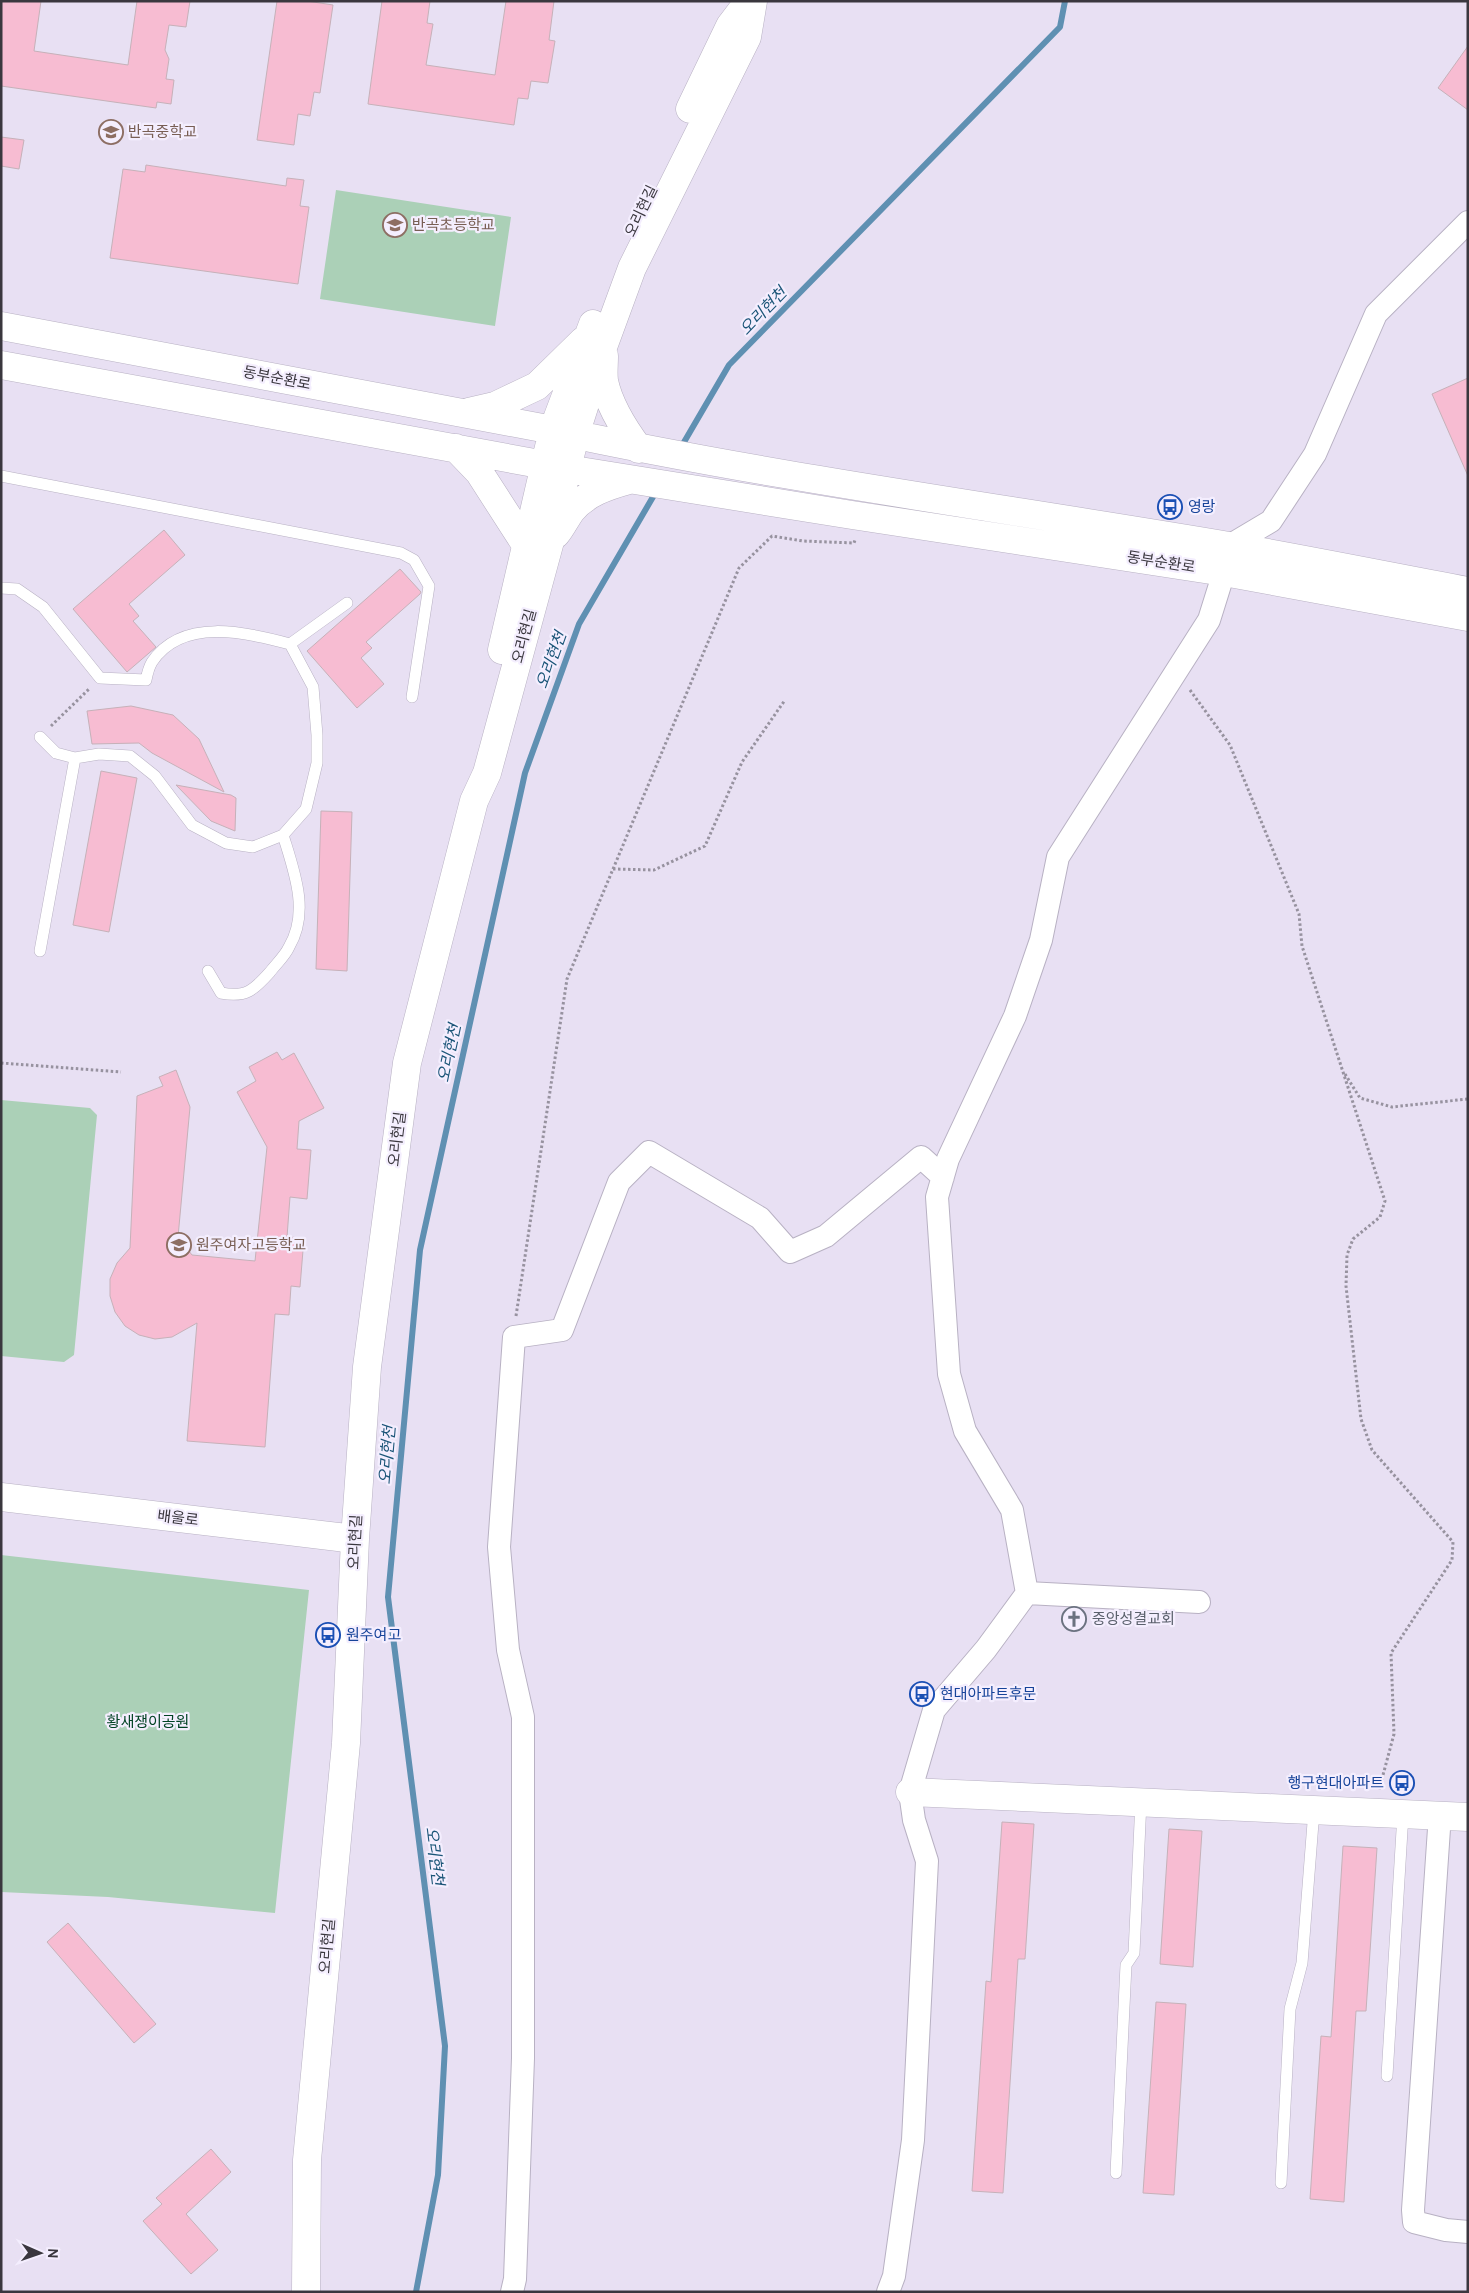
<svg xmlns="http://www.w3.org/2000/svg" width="1469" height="2293" viewBox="0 0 1469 2293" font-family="Cabin,'Noto Sans KR',sans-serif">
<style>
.green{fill:#abd0b7}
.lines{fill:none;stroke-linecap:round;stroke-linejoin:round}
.stream{stroke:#5f90b2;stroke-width:6}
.building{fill:#f7bcd2;stroke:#c6b1b9}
.service-casing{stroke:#b8b1c3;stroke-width:12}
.minor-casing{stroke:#b8b1c3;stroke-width:24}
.tertiary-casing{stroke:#b8b1c3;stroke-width:29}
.path{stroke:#97929f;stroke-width:3;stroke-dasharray:2.5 2.5;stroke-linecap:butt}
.service{stroke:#fff;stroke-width:11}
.minor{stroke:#fff;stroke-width:22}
.tertiary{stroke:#fff;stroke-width:28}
.labels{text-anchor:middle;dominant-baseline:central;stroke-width:4.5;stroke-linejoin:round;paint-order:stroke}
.education-label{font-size:15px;fill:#785e54;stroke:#f4eefe;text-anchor:start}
.street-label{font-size:15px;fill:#3a373e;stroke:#f4eefe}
.transit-label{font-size:15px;fill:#164399;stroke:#f4eefe;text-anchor:start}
.worship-label{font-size:15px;fill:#5b616d;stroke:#f4eefe;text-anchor:start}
.park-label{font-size:15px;fill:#004223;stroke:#f4eefe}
.water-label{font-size:16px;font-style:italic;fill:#1b5578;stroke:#f4eefe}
</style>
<rect width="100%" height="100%" fill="#e8e0f3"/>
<!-- green -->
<path class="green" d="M336,190L511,217L495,326L320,299Z
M1,1100L90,1108L97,1115L74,1355L64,1362L1,1356Z
M1,1555L309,1590L275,1913L108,1897L1,1892Z"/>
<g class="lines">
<!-- stream -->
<path class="stream" d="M680,449L729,365L1060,27L1065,1
M416,2292L438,2175L445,2046L388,1597L420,1250L525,773L579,624L657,490"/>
</g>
<!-- building -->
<path class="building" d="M1,1H41L34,51L128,65L137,1H190L186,27L169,25L165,50L169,59L166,79L174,80L171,104L157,102L156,108L1,86Z
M277,1H307L333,5L320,93L314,92L310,116L298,114L294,145L257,140Z
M382,1H430L427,23L433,24L426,65L495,75L506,1H554L549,40L555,41L548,83L531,81L528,99L518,98L514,125L368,104Z
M1468,46V110L1438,88Z
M1,137L24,140L19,169L1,166Z
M146,165L286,186L287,178L304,180L300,206L309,207L298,284L110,258L123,169L145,172Z
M1468,378V476L1432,394Z
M164,530L185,555L129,604L139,616L133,621L156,647L127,672L73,609Z
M400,569L421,592L420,594L366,642L372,648L361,658L384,684L357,708L307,651Z
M131,706L173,715L199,739L224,792L152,753L139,743L92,744L87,711Z
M101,771L137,778L109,932L73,925Z
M176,785L231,795L236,798L235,831L211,821Z
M321,811L352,812L347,971L316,969Z
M277,1052L282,1060L294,1053L324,1108L299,1121L297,1149L311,1150L307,1199L290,1197L287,1237L304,1238L300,1287L291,1286L289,1315L275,1314L265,1447L187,1441L197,1323L172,1337L155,1339L139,1335L125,1326L115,1312L110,1296V1279L117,1263L130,1248L137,1096L163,1086L159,1077L176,1070L190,1107L178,1237L192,1255L255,1261L267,1147L237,1092L256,1081L249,1067Z
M1002,1822L1034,1824L1025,1959H1018L1003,2193L972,2191L986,1981L991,1982Z
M1169,1829L1202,1831L1193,1967L1160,1964Z
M1343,1846L1377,1848L1366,2011H1356L1344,2202L1310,2199L1321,2036L1331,2037Z
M68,1923L156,2024L134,2043L47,1942Z
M1156,2002L1186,2004L1174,2195L1143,2193Z
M211,2149L231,2172L186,2214L218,2250L191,2274L143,2221L162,2204L156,2198Z"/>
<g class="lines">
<defs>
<path id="service" d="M1,476L401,553L414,560L429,586L412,697
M1,588L17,589L43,607L100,678L146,680C147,675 149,667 152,662C182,617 246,632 290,644L347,603
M40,737L56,753L75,758L99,754L130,756L155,776L192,825L226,843L253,847L283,835L306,809L317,763V735L313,687L290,644
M40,951L75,758
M208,971L221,993C246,998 254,990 270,972C276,964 285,956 289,947C310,912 294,871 283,835
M1387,2076L1403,1814
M1116,2173L1126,1965L1134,1953L1141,1801
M1281,2183L1290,2009L1302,1963L1314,1810"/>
<path id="minor" d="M1229,546L1271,521L1315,454L1376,314L1468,222
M1027,1593L1199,1602
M1440,1814L1413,2210L1414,2222L1446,2230L1468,2232
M512,2292L515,2279L523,2058V1717L508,1650L499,1547L514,1337L562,1330L619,1182L649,1152L760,1218L790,1252L826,1236L921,1157L943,1177
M888,2292L894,2276L913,2140L927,1861L914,1820L910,1792L934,1710L986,1649L1027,1593L1012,1510L965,1431L949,1374L937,1197L948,1159L1015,1016L1041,940L1058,857L1209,620L1224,572"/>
<path id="tertiary" d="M690,109L730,26L749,1
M1,326L553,430C777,478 1004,508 1229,546C1309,560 1388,576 1468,591
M604,356C604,364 603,373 604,381C609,405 624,429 639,449
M1,365L567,469L852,515L1224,572L1468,617
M469,412L495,406L537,386L583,341
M456,448L479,472L526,545
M556,534C562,527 566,518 571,511C586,493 607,486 629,480
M502,650L553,430L593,324
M1,1497L355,1539
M910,1792L1468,1817
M306,2292L307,2160L346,1743L355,1539L367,1367L407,1063L474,801L487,773L550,541L575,435L603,347L632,268L747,37L753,1"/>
</defs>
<!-- service casing -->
<use href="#service" class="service-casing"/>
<!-- minor casing -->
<use href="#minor" class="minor-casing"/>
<!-- tertiary casing -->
<use href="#tertiary" class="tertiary-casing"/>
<!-- path -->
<path class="path" d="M1190,690L1230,745L1299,914L1302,946L1385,1201L1380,1217L1353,1239L1347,1255L1346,1286L1361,1419L1372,1450L1453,1542L1452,1560L1391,1653L1394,1734L1379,1790
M51,726L89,689
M613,869L654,870L705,846L742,762L785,700
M1,1063L121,1072
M1345,1074L1360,1098L1392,1107L1468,1099
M516,1316L567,979L739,568L772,536L803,541L854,543L855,540"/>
<!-- service -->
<use href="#service" class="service"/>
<!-- minor -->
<use href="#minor" class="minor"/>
<!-- tertiary -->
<use href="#tertiary" class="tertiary"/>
</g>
<!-- icons -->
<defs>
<symbol id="school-ring" viewBox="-11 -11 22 22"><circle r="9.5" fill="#f4eefe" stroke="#8d6e63" stroke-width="1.5"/><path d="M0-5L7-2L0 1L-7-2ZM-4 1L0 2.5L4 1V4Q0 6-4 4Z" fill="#8d6e63"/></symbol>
<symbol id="bus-ring" viewBox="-11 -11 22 22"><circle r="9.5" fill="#f4eefe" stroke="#1a4fb4" stroke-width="1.5"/><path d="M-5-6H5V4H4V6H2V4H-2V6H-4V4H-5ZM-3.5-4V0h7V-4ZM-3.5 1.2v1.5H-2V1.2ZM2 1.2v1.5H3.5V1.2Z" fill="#1a4fb4"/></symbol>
<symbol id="church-ring" viewBox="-11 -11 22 22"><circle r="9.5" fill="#f4eefe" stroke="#6b7280" stroke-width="1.5"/><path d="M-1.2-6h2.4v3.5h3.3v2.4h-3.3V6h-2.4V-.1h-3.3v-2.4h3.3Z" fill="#6b7280"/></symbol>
</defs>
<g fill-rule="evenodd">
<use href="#school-ring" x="97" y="118" width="28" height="28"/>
<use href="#school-ring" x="381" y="211" width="28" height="28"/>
<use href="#bus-ring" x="1156" y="493" width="28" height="28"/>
<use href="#school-ring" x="165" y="1231" width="28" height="28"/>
<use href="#church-ring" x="1060" y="1605" width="28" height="28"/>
<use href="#bus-ring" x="314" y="1621" width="28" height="28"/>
<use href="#bus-ring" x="908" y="1680" width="28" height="28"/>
<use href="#bus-ring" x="1388" y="1769" width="28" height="28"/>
</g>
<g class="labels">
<!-- education labels -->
<g class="education-label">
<text x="128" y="132">반곡중학교</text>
<text x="412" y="225">반곡초등학교</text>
<text x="196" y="1245">원주여자고등학교</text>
</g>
<!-- street labels -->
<g class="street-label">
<text transform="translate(641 211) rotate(-64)">오리현길</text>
<text transform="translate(277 378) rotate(11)">동부순환로</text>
<text transform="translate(1161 562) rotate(9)">동부순환로</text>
<text transform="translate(524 636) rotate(-75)">오리현길</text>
<text transform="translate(397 1139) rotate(-83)">오리현길</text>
<text transform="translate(178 1518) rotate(7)">배울로</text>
<text transform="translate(355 1542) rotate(-87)">오리현길</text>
<text transform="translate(327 1946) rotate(-85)">오리현길</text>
</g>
<!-- transit labels -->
<g class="transit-label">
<text x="1188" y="507">영랑</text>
<text x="346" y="1635">원주여고</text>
<text x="940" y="1694">현대아파트후문</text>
<text x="1384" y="1783" text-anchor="end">행구현대아파트</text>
</g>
<!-- worship labels -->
<g class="worship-label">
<text x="1092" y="1619">중앙성결교회</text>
</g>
<!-- park labels -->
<g class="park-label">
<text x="148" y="1722">황새쟁이공원</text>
</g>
<!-- water labels -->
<g class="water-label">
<text transform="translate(763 311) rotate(-46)">오리현천</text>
<text transform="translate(551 660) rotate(-70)">오리현천</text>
<text transform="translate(449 1053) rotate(-78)">오리현천</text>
<text transform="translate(387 1455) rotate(-85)">오리현천</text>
<text transform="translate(435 1856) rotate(83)">오리현천</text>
</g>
</g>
<!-- border -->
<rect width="1469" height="2293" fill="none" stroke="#3a373e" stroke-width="5"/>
<!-- north arrow -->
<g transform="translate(40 2253) rotate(92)" stroke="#f4eefe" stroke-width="4" paint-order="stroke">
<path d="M0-4L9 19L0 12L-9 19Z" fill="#3a373e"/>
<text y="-8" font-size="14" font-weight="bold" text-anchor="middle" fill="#3a373e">N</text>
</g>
</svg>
